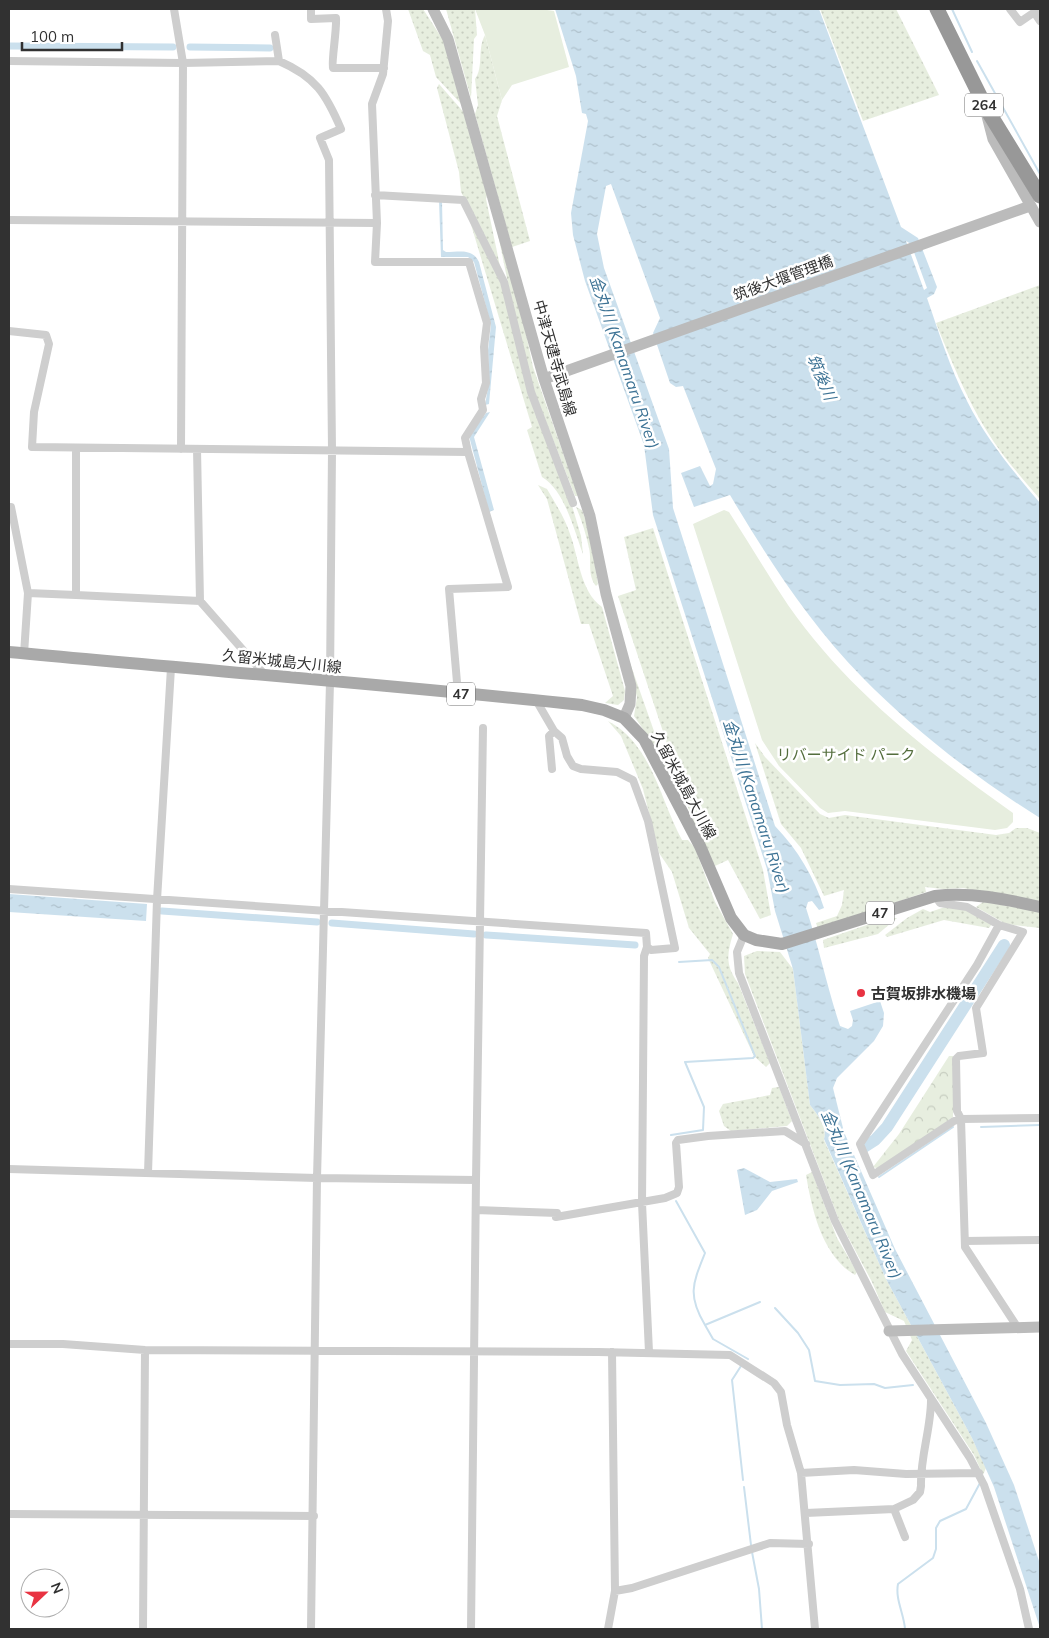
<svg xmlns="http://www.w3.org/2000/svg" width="1049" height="1638" viewBox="0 0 1049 1638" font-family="Mulish,'Noto Sans JP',sans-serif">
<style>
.grass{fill:url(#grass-dots)}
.forest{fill:url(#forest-crowns)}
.green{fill:#e7eedf}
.water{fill:url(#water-ripples);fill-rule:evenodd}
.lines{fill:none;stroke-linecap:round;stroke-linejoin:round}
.stream{stroke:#cbe0ed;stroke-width:2}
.canal{stroke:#cbe0ed;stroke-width:7}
.river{stroke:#cbe0ed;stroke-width:12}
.street{stroke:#cecece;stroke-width:8}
.secondary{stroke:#bbb;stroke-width:11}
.primary{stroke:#a9a9a9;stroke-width:12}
.highway{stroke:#989898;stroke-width:15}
.poi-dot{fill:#e83342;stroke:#fff;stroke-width:2}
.labels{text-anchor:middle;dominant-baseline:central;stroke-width:5;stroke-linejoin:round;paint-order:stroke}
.shield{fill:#fff;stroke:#6f6f6f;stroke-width:1}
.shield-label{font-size:14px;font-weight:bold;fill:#313131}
.street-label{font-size:15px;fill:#313131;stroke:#fff}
.park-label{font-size:15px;fill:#546e3d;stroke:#fff}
.poi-label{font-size:15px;font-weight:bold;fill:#313131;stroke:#fff;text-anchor:start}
.water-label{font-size:16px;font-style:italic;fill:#3d7395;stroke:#fff}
</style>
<defs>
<pattern id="grass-dots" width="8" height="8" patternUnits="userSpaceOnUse" patternTransform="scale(1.25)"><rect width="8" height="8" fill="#e7eedf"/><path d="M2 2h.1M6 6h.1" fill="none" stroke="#c7cdc0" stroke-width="1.8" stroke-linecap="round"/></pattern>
<pattern id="forest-crowns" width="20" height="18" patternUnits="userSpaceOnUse" patternTransform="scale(1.25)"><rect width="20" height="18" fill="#e7eedf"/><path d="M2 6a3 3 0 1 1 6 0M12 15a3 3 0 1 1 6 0" fill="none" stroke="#c7cdc0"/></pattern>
<pattern id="water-ripples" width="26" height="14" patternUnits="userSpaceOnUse" patternTransform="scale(1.25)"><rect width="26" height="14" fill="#cbe0ed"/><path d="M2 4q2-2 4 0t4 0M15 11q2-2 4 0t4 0" fill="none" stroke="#afc1cc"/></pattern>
</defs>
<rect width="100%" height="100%" fill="#fff"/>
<!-- grass -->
<path class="grass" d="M408,9H423L445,43L464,107L436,77L430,55L423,51Z
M446,9H475L477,35L474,39L471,98Z
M820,9H896L939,95L863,121Z
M485,35L502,100L497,116L530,241L512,247L475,114L478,105L475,79C484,67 477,49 485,35Z
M439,84L467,116L488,190L486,199L501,271L461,192L459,172L437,88Z
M493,210L523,320L533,367L578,496H575L533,388L519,337Z
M469,218L500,280L529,394L573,509L581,536L583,554C574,530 565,491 542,477L527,430L532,427Z
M1040,285V499C1022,478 1003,457 988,433C966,398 951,360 936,323Z
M538,485L547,489C555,503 565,518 570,534C579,558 580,591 602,607L625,691L624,700L618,705L605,703L613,696L589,624H581L547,499Z
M576,507L582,510L589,529L598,584L596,586C587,575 592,561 589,548C586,534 582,521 576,507Z
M653,528L763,870L771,915L760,919L728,860L715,866L692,819L618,596L636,590L624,537Z
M623,643L674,788L654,745L634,716L637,697Z
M608,721C652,744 660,800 682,840H688L695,848L715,902L733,934C727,954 725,965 738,983L770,1063L766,1067L754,1056L708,958L710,954L689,928L672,872L659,853L643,789L621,736Z
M755,743L765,757L820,814L829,818L845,815L996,835L1009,833L1016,828H1027L1040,833V902L963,888L943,889L925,887L926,892L818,929L816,923L837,916L842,905L844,890L824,896L801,848L781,824Z
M983,902L1040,911V928L1006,924L976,907Z
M945,907L965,909L992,924L989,928L944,920L887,937L885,935L907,918L923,909L930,912Z
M887,918H897L878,934L824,948L823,940Z
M757,951L780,952L793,969L810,1105C817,1114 828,1127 824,1140L886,1279L972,1438L986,1468L983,1475L974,1455L906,1351L912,1340L904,1321L885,1312L872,1282L839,1220L745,974L744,956Z
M779,1087L792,1121L787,1126L731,1131L724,1126L719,1111L723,1104L770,1095L772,1088Z
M812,1172L837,1238L857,1272L855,1275C822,1256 812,1210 806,1175Z"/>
<!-- forest -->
<path class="forest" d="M949,1056H953V1117L880,1169L873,1167L899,1134Z"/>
<!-- green -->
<path class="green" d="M475,9H540L554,11L569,67L512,85L502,100L485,35Z
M724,510L729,512C749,543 768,575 788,605C847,690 930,754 1013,813V822L1007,828L995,830L845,811L828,813L820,808L779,766L762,740L693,524Z"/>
<!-- water -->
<path class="water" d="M555,9H819L901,227L918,238L937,287L934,294L927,298C939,333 950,368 967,401C986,439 1013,471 1040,503V818C976,778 915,731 862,677C810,624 768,559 730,495L694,507L681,473L700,466L710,486L713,484L716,469L683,386L676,387L670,383L653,333L660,318L611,184L606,186L597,234L604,268L669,449L673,508L775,826C798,850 814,877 824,908L819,910L812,901L808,902L806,908C819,947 827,987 840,1026L848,1029L852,1026L853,1020L850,1011L880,1001L884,1013L883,1026L874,1041L837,1078L833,1088L844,1132L895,1249L986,1423L1014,1485L1040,1564V1628L994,1487L972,1438L886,1279L824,1139C828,1127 817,1114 810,1105L793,969L775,911L767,869L653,515L644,445L585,281L573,235L571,213L588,121L586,114L582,113L576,76ZM906,241L911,244L927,288L924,290Z
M439,200L442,201L443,250L446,252C460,252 472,248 479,262L496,327L489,404L485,405L489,382L488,350L491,325L474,262L468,257H441Z
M490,412L474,437L494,510L489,512L469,436L486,413Z
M9,894L147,904L146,921L9,912Z
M744,1168L770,1182L797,1179L798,1182L772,1191L757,1210L745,1215L737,1170Z"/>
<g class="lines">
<!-- stream -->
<path class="stream" d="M952,9L972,52
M977,61L1040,174
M981,1127L1040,1125
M671,1135L703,1130L704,1107L685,1062L753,1058L755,1056L719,967L712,960L679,962
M879,1177L953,1127
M676,1201L705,1253C693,1283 687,1295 705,1325L760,1302
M775,1308L798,1333L809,1350L815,1381L840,1385L874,1384L885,1388L913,1385
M705,1325L713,1339L748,1359
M741,1366L732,1380L743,1480
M744,1487L751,1545
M752,1552L759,1589L762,1629
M905,1629C904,1614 895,1599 898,1584L933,1558L936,1549V1528L940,1521L966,1509L980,1483"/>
<!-- canal -->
<path class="canal" d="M9,46L173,47
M190,47L270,48
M162,911L317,922
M332,923L474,934
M486,935L635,945"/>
<!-- river -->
<path class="river" d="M864,1147L875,1140L887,1127L1004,945"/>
<!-- street -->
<path class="street" d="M174,9L183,63L279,61
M311,9V19L336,18C337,29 331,64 333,68H384
M1010,9L1020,22L1039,9
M1034,12L1040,21
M275,35L279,61C316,77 326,94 341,129L320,138L329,160L332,450L330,682L317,1178L311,1629
M9,61L183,63L181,449
M375,195L463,200L504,282L531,392L573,503
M9,220L377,223
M9,331L46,335L49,344L34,412L32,447L468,452L465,438L483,410L481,399L486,383L484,347L487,323L469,262H375L377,223L372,104L383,74L388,21L386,9
M197,449L200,601
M9,507H11L28,593L24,654
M28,593L76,595V448
M76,595L200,601L264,674
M458,694L449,589L508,587L468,452
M536,700L554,731L562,738L567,756L573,766L581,769L617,772L633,780L648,821L675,948L651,950L647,947L644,956L642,1203L649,1352
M552,769L549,736L554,731
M9,889L646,933L647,947
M935,896L940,903L967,907L999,925L1023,932L976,1008L983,1053L959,1056L956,1059L957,1111L961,1119L954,1121L873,1175L860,1144L977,965L999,925
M744,935L737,952L739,973L835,1221L902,1354L970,1458L984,1485L1020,1589L1029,1629
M9,1169L317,1178L476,1180L471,1629
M148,1173L157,900L171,668
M476,1180L483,728
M476,1210L557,1213L556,1217L665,1198L677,1193L679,1187L676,1143L678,1140L708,1136L785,1131L806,1144
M965,1241L1040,1240
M1018,1328L965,1247L961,1119L1040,1118
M9,1344H63L145,1350L598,1352L730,1355L774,1383L781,1392L787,1425L801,1473L815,1629
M801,1473L854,1470L906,1474L979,1473
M894,1509L905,1537
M806,1513L894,1509L913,1500L920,1492L921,1486C920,1457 931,1429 931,1400
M9,1514L314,1516
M615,1591L632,1588L770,1543L809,1544
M143,1629L145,1350
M608,1629L615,1591L612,1352"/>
<!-- secondary -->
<path class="secondary" d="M433,9L448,39L544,379L590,516L606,594L631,686L630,704L624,718
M986,112L993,139L1040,222
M544,379L1030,206
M889,1331L1040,1327"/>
<!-- primary -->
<path class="primary" d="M9,652C200,670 391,685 582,705L604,710L624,718L644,739L700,846L731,918L744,935L756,940L782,944L935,896C972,892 1005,899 1040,907"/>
<!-- highway -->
<path class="highway" d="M937,9L986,108L1040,196"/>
</g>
<!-- markers -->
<circle class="poi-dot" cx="861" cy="993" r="5"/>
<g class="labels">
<!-- shield labels -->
<g class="shield">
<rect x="965" y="93.5" width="38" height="23" rx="4"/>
<rect x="447" y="682.5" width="28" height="23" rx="4"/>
<rect x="866" y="901.5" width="28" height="23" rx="4"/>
</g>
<g class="shield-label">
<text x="984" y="105">264</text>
<text x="461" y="694">47</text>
<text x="880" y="913">47</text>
</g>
<!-- street labels -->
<g class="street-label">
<text transform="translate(783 278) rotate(-20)">筑後大堰管理橋</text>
<text transform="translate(555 358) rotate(74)">中津天建寺武島線</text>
<text transform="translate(282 661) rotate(6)">久留米城島大川線</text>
<text transform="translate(684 785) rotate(62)">久留米城島大川線</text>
</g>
<!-- park labels -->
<g class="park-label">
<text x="846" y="754">リバーサイド パーク</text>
</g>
<!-- poi labels -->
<g class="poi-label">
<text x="871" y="993">古賀坂排水機場</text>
</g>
<!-- water labels -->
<g class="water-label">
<text transform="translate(625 362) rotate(71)">金丸川 (Kanamaru River)</text>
<text transform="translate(822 377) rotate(67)">筑後川</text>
<text transform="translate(757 806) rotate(72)">金丸川 (Kanamaru River)</text>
<text transform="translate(862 1194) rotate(67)">金丸川 (Kanamaru River)</text>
</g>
</g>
<!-- border -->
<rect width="1049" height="1638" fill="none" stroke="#313131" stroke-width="20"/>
<!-- north arrow -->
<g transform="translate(45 1593) rotate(68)"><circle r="24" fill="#ffffff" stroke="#adadad"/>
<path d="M0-4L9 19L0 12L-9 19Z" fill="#e83342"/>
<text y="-8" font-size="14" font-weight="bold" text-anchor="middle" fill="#313131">N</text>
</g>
<!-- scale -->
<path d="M22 42v8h100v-8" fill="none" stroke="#313131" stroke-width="2.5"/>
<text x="30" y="42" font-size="15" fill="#313131" stroke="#ffffff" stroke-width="4" paint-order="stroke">100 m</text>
</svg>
